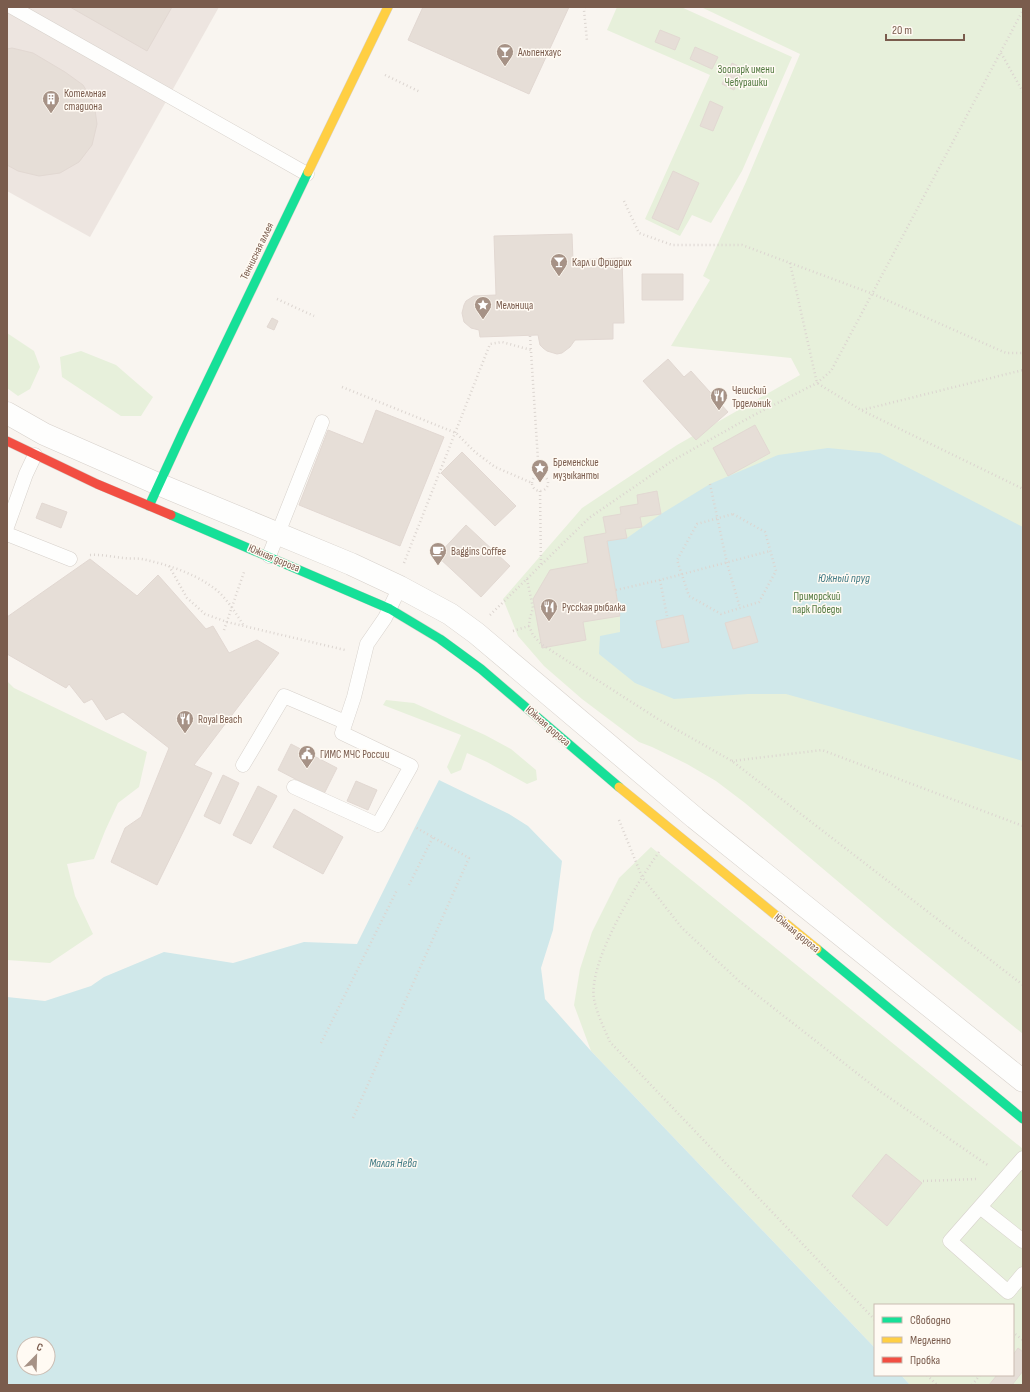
<svg xmlns="http://www.w3.org/2000/svg" width="1030" height="1392" viewBox="0 0 1030 1392" font-family="'Sofia Sans Condensed',sans-serif">
<style>
.industrial{fill:#ede5e0}
.green{fill:#e7f0db}
.water{fill:#d0e8ea;fill-rule:evenodd}
.building{fill:#e6ded7;stroke:#e2d8d2}
.lines{fill:none;stroke-linecap:round;stroke-linejoin:round}
.lane-casing{stroke:#d7d1cb;stroke-width:15}
.street-casing{stroke:#d7d1cb;stroke-width:23}
.fast-casing{stroke:#d9d2cb;stroke-width:10}
.slow-casing{stroke:#d9d2cb;stroke-width:10}
.jam-casing{stroke:#d9d2cb;stroke-width:10}
.path{stroke:#dcd5d0;stroke-width:2.5;stroke-dasharray:1 3;stroke-linecap:butt}
.lane{stroke:#fefefd;stroke-width:14}
.street{stroke:#fefefd;stroke-width:22}
.fast{stroke:#16e098;stroke-width:9}
.slow{stroke:#ffcf43;stroke-width:9}
.jam{stroke:#f24e42;stroke-width:9}
.labels{text-anchor:middle;dominant-baseline:central;stroke-width:3;stroke-linejoin:round;paint-order:stroke}
.poi-label{font-size:11px;fill:#7a5c4d;stroke:#fffaf3;text-anchor:start}
.park-label{font-size:11px;fill:#537a41;stroke:#fffaf3}
.street-label{font-size:11px;fill:#7a5c4d;stroke:#fffaf3}
.water-label{font-size:12px;font-style:italic;fill:#437c86;stroke:#fffaf3}
</style>
<rect width="100%" height="100%" fill="#f9f5f0"/>
<!-- industrial -->
<path class="industrial" d="M7,7H219L90,237L7,191Z"/>
<!-- green -->
<path class="green" d="M617,7H681L792,57L742,171L711,223L692,215L680,236L645,219L710,75L607,30Z
M701,7H1023V1034L893,928L745,803L716,781L687,764L652,747L639,742L582,699L544,666L518,636L503,599L582,508L677,445L800,375L791,358L671,346L710,280L703,276L746,182L800,54Z
M7,333L34,351L40,367L30,389L18,396L7,388Z
M81,351L116,365L153,397L141,416H121L62,377L60,357Z
M7,681L14,688L147,752L139,787L118,803L105,831L94,859L67,864L75,896L93,934L50,963L7,960Z
M386,700L414,703L485,735L511,749L536,770L537,780L527,784L487,762L467,753L461,770L451,774L447,767L461,735L383,705Z
M651,847L1023,1149V1385H910L901,1375H1013V1305H875V1348L591,1051L574,1005L580,969L592,932L619,878Z"/>
<!-- water -->
<path class="water" d="M828,448L880,453L1023,527V761L786,694H748L674,699L635,683L599,654L600,636L620,632V616L607,541L627,538L661,514L710,484L778,455Z
M439,780L509,814L528,826L562,861L553,930L541,968L545,999L591,1051L875,1348V1375H901L910,1385H7V997L45,1001L91,986L104,977L164,952L233,963L304,942L357,944L415,827ZM24,1344H48V1368H24Z"/>
<!-- building -->
<path class="building" d="M70,7H172L147,51Z
M423,7H569L529,94L408,40Z
M660,30L680,38L675,50L655,42Z
M695,47L718,57L712,69L690,59Z
M12,48L33,53L65,72L83,85L94,103L97,124L92,145L79,162L60,173L39,176L18,171L7,165V49Z
M732,63L744,69L734,90L722,84Z
M710,101L723,107L713,131L700,126Z
M673,171L699,183L678,230L652,218Z
M572,234L573,260L622,258L624,323H613V339L575,340L570,347L562,353L557,354L547,351L543,348L540,345L538,335L480,337L479,330L471,328L464,322L462,313L464,305L466,301L474,296L496,295L494,236Z
M642,274H683V300H642Z
M272,318L278,321L274,330L267,327Z
M668,359L684,377L691,371L728,412L696,440L643,381Z
M376,410L444,437L400,546L299,505L328,430L363,444Z
M755,425L770,453L728,476L713,448Z
M462,452L516,506L495,526L441,473Z
M657,491L661,514L640,517L642,527L625,529L627,538L607,541L620,616L583,622L586,640L542,648L533,599L550,570L588,563L584,537L606,533L603,517L621,514L620,507L638,504L637,495Z
M42,503L67,512L61,528L36,518Z
M466,525L510,566L481,597L437,556Z
M90,559L137,596L158,575L206,629L213,626L229,653L257,640L279,653L194,765L212,773L157,885L111,862L125,828L141,817L169,748L123,712L106,720L92,699L84,703L69,684L66,688L7,654V617Z
M683,615L689,642L662,648L656,621Z
M750,616L758,642L733,649L725,623Z
M291,744L337,768L324,794L278,770Z
M223,775L239,783L220,824L204,816Z
M356,781L377,790L368,810L347,801Z
M258,786L277,796L251,844L233,835Z
M294,809L343,837L323,874L273,847Z
M886,1154L922,1183L887,1226L852,1196Z
M1018,1348L1023,1352V1371L1012,1385H989L997,1375H1013V1355Z"/>
<g class="lines">
<defs>
<path id="lane" d="M12,7L307,174
M7,527L26,474L35,455
M7,534L70,559
M269,556L322,422
M243,765L284,696L345,722
M294,787L378,825L411,766L342,733L354,697L367,644L385,618L400,587
M1023,1158L950,1241L1008,1292L1023,1274
M980,1207L1023,1241"/>
<path id="street" d="M7,413L44,434L158,484L351,564L400,587L450,614L476,633L695,818L1023,1081"/>
<path id="fast" d="M149,506L184,430L308,172
M171,515L390,609L440,639L481,669L619,787
M817,949L1023,1119"/>
<path id="slow" d="M308,172L388,7
M619,787L817,949"/>
<path id="jam" d="M7,441L97,484L171,515"/>
</defs>
<!-- lane casing -->
<use href="#lane" class="lane-casing"/>
<!-- street casing -->
<use href="#street" class="street-casing"/>
<!-- fast casing -->
<use href="#fast" class="fast-casing"/>
<!-- slow casing -->
<use href="#slow" class="slow-casing"/>
<!-- jam casing -->
<use href="#jam" class="jam-casing"/>
<!-- path -->
<path class="path" d="M585,7L584,10L587,41
M1001,53L1023,92
M385,75L420,92
M624,201L639,233L672,245H742L873,294L1006,353H1023
M790,263L817,383L861,410L1023,489
M277,299L314,316
M530,336L539,476
M342,387L456,433L475,452L495,467L532,483
M862,410L1023,370
M532 483a8 8 0 1 1 16 0a8 8 0 1 1-16 0Z
M710,484L727,563L740,608
M540,491L541,565
M733,514L765,532L776,571L759,602L721,614L689,596L677,560L697,524Z
M90,555C101,554 113,557 124,558C130,559 136,558 142,559C165,564 191,572 211,586C225,595 235,612 244,626
M404,563L490,344L502,342L531,350
M169,566L187,598L205,614L227,622L345,650
M527,579L533,608L530,618L529,626L533,635L541,644L658,719L732,761L1023,985
M660,580L667,616
M616,590L660,580L770,551
M490,615L589,518L672,461L754,415L817,383L831,371L1023,10
M224,630L244,572
M513,631L529,626
M732,761L822,750L1023,826
M619,820L642,877L682,928L739,981L881,1092L989,1166
M659,852C637,883 588,961 594,999C597,1014 604,1028 610,1042L875,1320
M409,885L433,837
M321,1043L397,890
M353,1118L469,858L415,827
M923,1181L978,1179
M1013,1337L1015,1334L1023,1340
M927,1375L937,1385
M972,1385L980,1375"/>
<!-- lane -->
<use href="#lane" class="lane"/>
<!-- street -->
<use href="#street" class="street"/>
<!-- fast -->
<use href="#fast" class="fast"/>
<!-- slow -->
<use href="#slow" class="slow"/>
<!-- jam -->
<use href="#jam" class="jam"/>
</g>
<!-- icons -->
<defs>
<symbol id="bar-pin" viewBox="-11 -11 22 30"><path d="M0 17L-7.5 6A9.5 9.5 0 1 1 7.5 6Z" fill="#a69286" stroke="#fffaf3"/><path d="M-6-5H6L.8 .8V4.5H3.5V6h-7V4.5H-.8V.8Z" fill="#fff"/></symbol>
<symbol id="building-pin" viewBox="-11 -11 22 30"><path d="M0 17L-7.5 6A9.5 9.5 0 1 1 7.5 6Z" fill="#a69286" stroke="#fffaf3"/><path d="M-4-6H4V6H1V3H-1V6H-4ZM-2.5-4.3h1.7v1.8h-1.7ZM.8-4.3h1.7v1.8H.8ZM-2.5-1h1.7V.8h-1.7ZM.8-1h1.7V.8H.8Z" fill="#fff"/></symbol>
<symbol id="sight-pin" viewBox="-11 -11 22 30"><path d="M0 17L-7.5 6A9.5 9.5 0 1 1 7.5 6Z" fill="#a69286" stroke="#fffaf3"/><path d="M0-6L1.8-2.2L6-1.7L2.9 1.2L3.7 5.4L0 3.3L-3.7 5.4L-2.9 1.2L-6-1.7L-1.8-2.2Z" fill="#fff"/></symbol>
<symbol id="restaurant-pin" viewBox="-11 -11 22 30"><path d="M0 17L-7.5 6A9.5 9.5 0 1 1 7.5 6Z" fill="#a69286" stroke="#fffaf3"/><path d="M-5-6h1v4h1v-4h1v4h1v-4h1v5L-1.5 .5V6h-2V.5L-5-1ZM5-6V6H3V1.5H1.5Q1.5-4 5-6Z" fill="#fff"/></symbol>
<symbol id="cafe-pin" viewBox="-11 -11 22 30"><path d="M0 17L-7.5 6A9.5 9.5 0 1 1 7.5 6Z" fill="#a69286" stroke="#fffaf3"/><path d="M-5.5-4.5H6V0H3Q3 3.5 0 3.5H-2.5Q-5.5 3.5-5.5 0ZM3-3.2v2h1.7v-2ZM-6 4.5H4V6H-6Z" fill="#fff"/></symbol>
<symbol id="civic-pin" viewBox="-11 -11 22 30"><path d="M0 17L-7.5 6A9.5 9.5 0 1 1 7.5 6Z" fill="#a69286" stroke="#fffaf3"/><path d="M-.6-6.5H3V-4.5H.6V-3L4-1V1h2V6H-6V1h2V-1L-.6-3ZM-1.2 2.5V6h2.4V2.5Z" fill="#fff"/></symbol>
</defs>
<g fill-rule="evenodd">
<use href="#bar-pin" x="495" y="42" width="20" height="27"/>
<use href="#building-pin" x="41" y="89" width="20" height="27"/>
<use href="#bar-pin" x="549" y="252" width="20" height="27"/>
<use href="#sight-pin" x="473" y="295" width="20" height="27"/>
<use href="#restaurant-pin" x="709" y="386" width="20" height="27"/>
<use href="#sight-pin" x="530" y="458" width="20" height="27"/>
<use href="#cafe-pin" x="428" y="541" width="20" height="27"/>
<use href="#restaurant-pin" x="539" y="597" width="20" height="27"/>
<use href="#restaurant-pin" x="175" y="709" width="20" height="27"/>
<use href="#civic-pin" x="297" y="744" width="20" height="27"/>
</g>
<g class="labels">
<!-- poi labels -->
<g class="poi-label">
<text x="518" y="52">Альпенхаус</text>
<text x="64" y="93">Котельная<tspan x="64" dy="13">стадиона</tspan></text>
<text x="572" y="262">Карл и Фридрих</text>
<text x="496" y="305">Мельница</text>
<text x="732" y="390">Чешский<tspan x="732" dy="13">Трдельник</tspan></text>
<text x="553" y="462">Бременские<tspan x="553" dy="13">музыканты</tspan></text>
<text x="451" y="551">Baggins Coffee</text>
<text x="562" y="607">Русская рыбалка</text>
<text x="198" y="719">Royal Beach</text>
<text x="320" y="754">ГИМС МЧС России</text>
</g>
<!-- park labels -->
<g class="park-label">
<text x="746" y="69">Зоопарк имени<tspan x="746" dy="13">Чебурашки</tspan></text>
<text x="817" y="596">Приморский<tspan x="817" dy="13">парк Победы</tspan></text>
</g>
<!-- street labels -->
<g class="street-label">
<text transform="translate(257 251) rotate(-64)">Теннисная аллея</text>
<text transform="translate(274 558) rotate(23)">Южная дорога</text>
<text transform="translate(548 726) rotate(41)">Южная дорога</text>
<text transform="translate(797 933) rotate(39)">Южная дорога</text>
</g>
<!-- water labels -->
<g class="water-label">
<text x="844" y="578">Южный пруд</text>
<text x="393" y="1163">Малая Нева</text>
</g>
</g>
<!-- border -->
<rect width="1030" height="1392" fill="none" stroke="#7a5c4d" stroke-width="16"/>
<!-- legend -->
<rect x="874" y="1304" width="140" height="72" fill="#fffaf3" stroke="#cabbb1"/>
<rect x="882" y="1317" width="20" height="6" fill="#16e098" stroke="#cabbb1"/>
<text x="910" y="1324" font-size="12" fill="#7a5c4d">Свободно</text>
<rect x="882" y="1337" width="20" height="6" fill="#ffcf43" stroke="#cabbb1"/>
<text x="910" y="1344" font-size="12" fill="#7a5c4d">Медленно</text>
<rect x="882" y="1357" width="20" height="6" fill="#f24e42" stroke="#cabbb1"/>
<text x="910" y="1364" font-size="12" fill="#7a5c4d">Пробка</text>
<!-- north arrow -->
<g transform="translate(36 1356) rotate(23)"><circle r="19" fill="#fffaf3" stroke="#cabbb1"/>
<path d="M0-3L7 15L0 10L-7 15Z" fill="#a69286"/>
<text y="-6" font-size="11" font-weight="bold" text-anchor="middle" fill="#7a5c4d">С</text>
</g>
<!-- scale -->
<path d="M886 34v6h78v-6" fill="none" stroke="#7a5c4d" stroke-width="2"/>
<text x="892" y="34" font-size="12" fill="#7a5c4d" stroke="#fffaf3" stroke-width="3" paint-order="stroke">20 m</text>
</svg>
